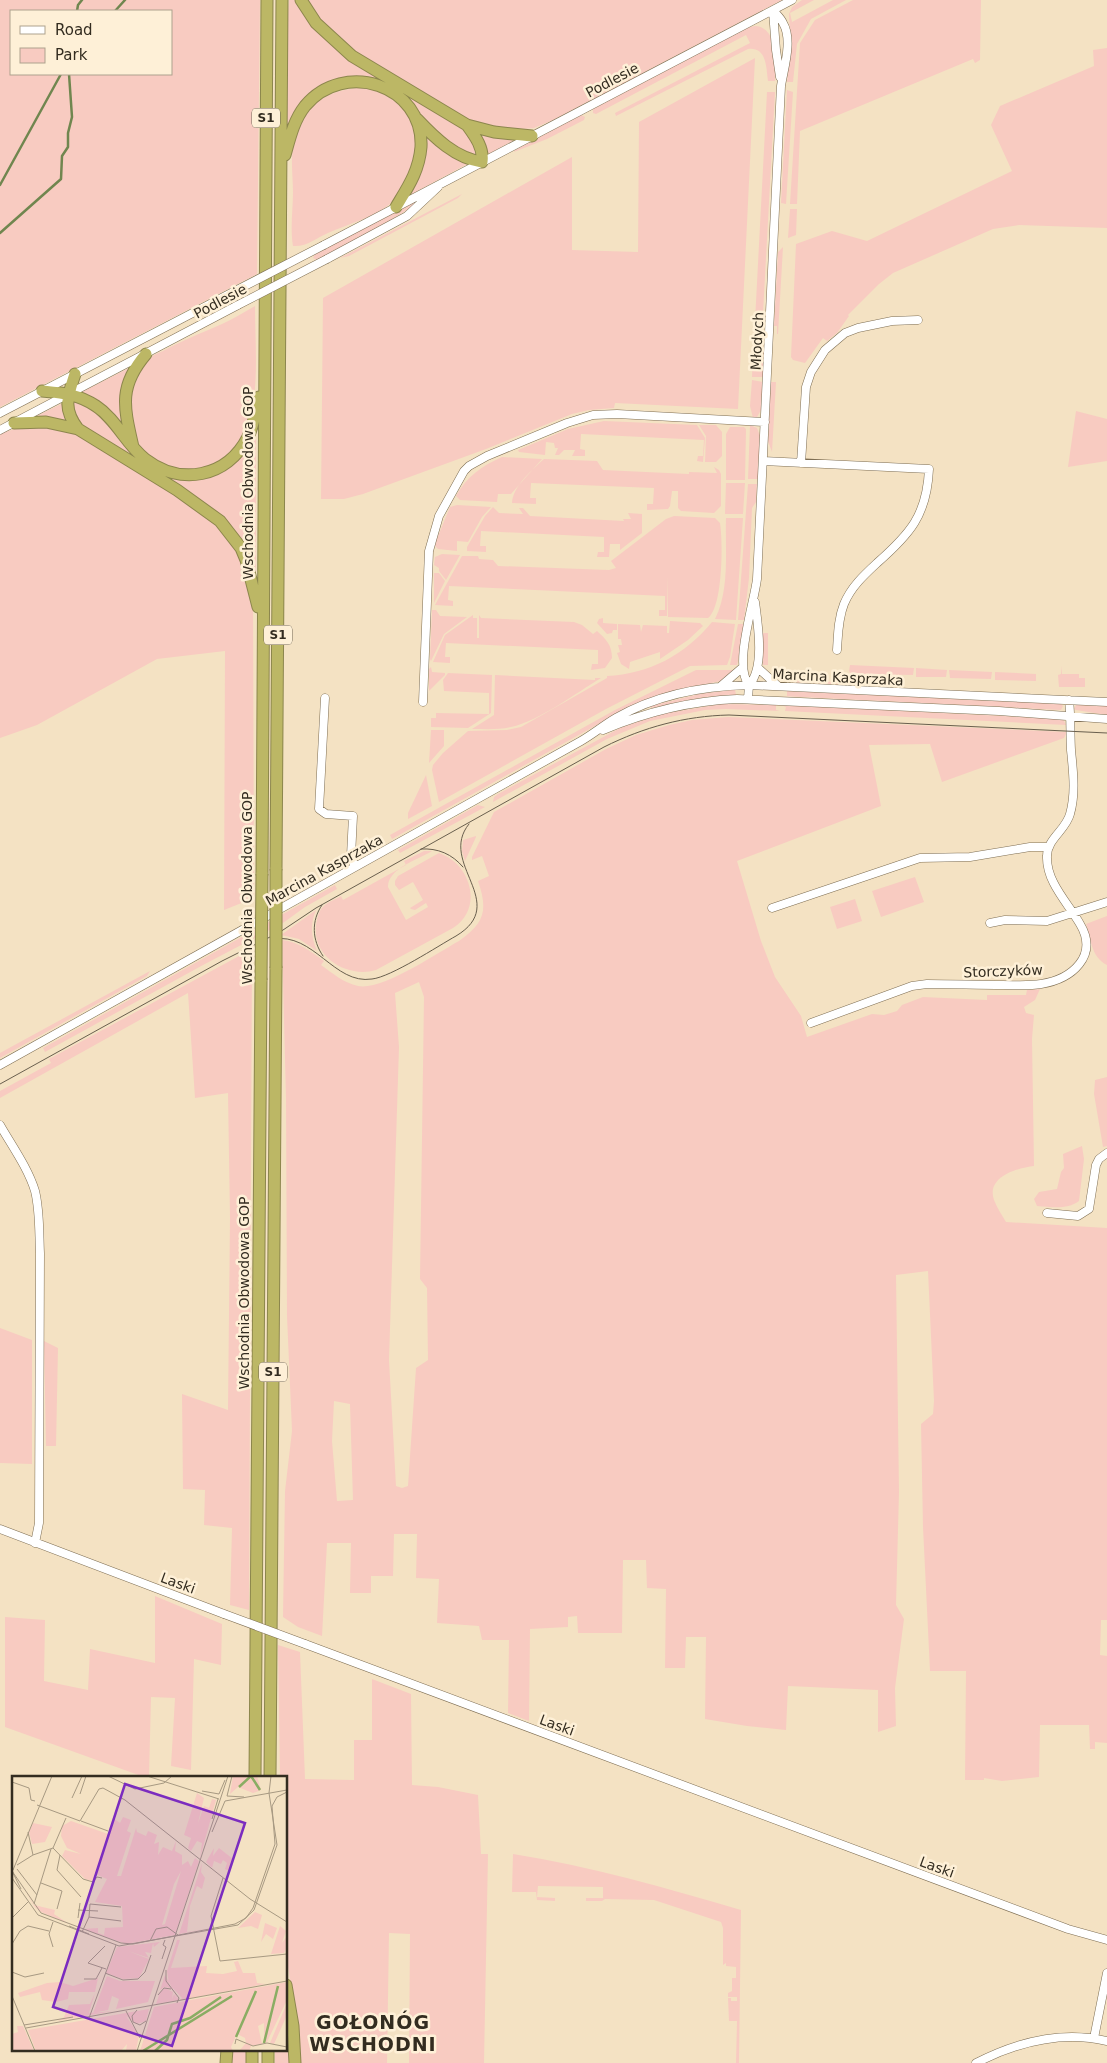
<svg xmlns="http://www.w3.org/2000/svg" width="1107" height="2063" viewBox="0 0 1107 2063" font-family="'DejaVu Sans',sans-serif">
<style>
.green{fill:#f8cbc1;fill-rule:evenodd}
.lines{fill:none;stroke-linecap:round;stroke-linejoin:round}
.stream{stroke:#70864f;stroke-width:2.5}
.minor-casing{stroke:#7e6e53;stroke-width:9}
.highway-casing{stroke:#8c864d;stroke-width:13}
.minor{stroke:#fff;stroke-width:8}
.highway{stroke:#bcb765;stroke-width:11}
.tram{stroke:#695f4e;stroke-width:1}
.minor-bridge-casing{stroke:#7e6e53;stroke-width:9;stroke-linecap:butt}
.highway-bridge-casing{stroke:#8c864d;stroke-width:13;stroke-linecap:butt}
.minor-bridge{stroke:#fff;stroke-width:8}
.highway-bridge{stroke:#bcb765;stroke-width:11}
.labels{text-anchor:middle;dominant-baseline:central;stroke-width:5;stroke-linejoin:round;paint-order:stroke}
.shield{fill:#fef0d7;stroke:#706757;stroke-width:1}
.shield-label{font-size:12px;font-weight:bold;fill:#332c20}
.street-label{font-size:14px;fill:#332c20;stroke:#fef0d7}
.district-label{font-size:19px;font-weight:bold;letter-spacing:1px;fill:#332c20;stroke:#fef0d7}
.inset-river{fill:none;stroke:#8aad63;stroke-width:2.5}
.inset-road{fill:none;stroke:#a79982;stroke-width:1}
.view{fill:#7b2cbf;fill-opacity:0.15;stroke:#7b2cbf;stroke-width:2.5}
.inset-edge{fill:none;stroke:#332c20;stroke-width:2.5}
</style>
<rect width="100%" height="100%" fill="#f4e2c3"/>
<!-- green -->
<path class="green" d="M0,0H260L257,274L0,407ZM11,11H171V74H11Z
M289,0H297C318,41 349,59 386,83L357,77L297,111L287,125V25Z
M305,0H782L553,120L534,128L511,130L466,120L358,54L325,29Z
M802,0H814L790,13L792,22L833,0H846L811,19L797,44L793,82H787L790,36L789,14L792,7Z
M853,0H981L980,60L975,63L973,59L800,131L797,204H790L800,43L815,20Z
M755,26C778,27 776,63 775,81H768C766,67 767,47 748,49L616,116L615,113L750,43L746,35L596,114L593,113V109L746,28Z
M1107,48V228L1019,225L993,229L893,273L879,284L848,315L849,316L837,333L827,341L823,338L805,363L793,360L791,357L796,244L832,231L867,241L1012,171L991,125L1000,106L1094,66L1093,50Z
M755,58L738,409L615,403L614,408L589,410L572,414L486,449L363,494L344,499H321L323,298L572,157V250L638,252L639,122Z
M367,87C400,98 422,121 416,158C414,165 410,172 406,179C402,188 399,198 390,204C372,218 348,224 328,233C316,238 307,247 293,246C290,229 293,209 293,192C293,176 290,157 294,142C302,102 330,89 367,87Z
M787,90L793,92L786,204L781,203Z
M767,92H775L763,313L760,314V321H755Z
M409,98C423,103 456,120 467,130C474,138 476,149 479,158C446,146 428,127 409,98Z
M581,115L585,117L584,120L547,139L514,152L515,150Z
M422,128L469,163L410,195Z
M485,133L516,139L487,155L478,134Z
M462,194L458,198L349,256L340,258Z
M415,202L416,204L380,227L317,260L313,258L315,254Z
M790,209H797L796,235L788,238Z
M783,247L778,334H777V326H774L778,252Z
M255,306C255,346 260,392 247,430C243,440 236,448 228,454C202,478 150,474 135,438C130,425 130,410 131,397C133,382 135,370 147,360C151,356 158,353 163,351C183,340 202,333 222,324C233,319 244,312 255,306Z
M754,323L760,324L759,331L762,332L764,357L763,377H752Z
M131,367L126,435L80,393Z
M752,380L763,382L761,410L757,417L753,418L750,406Z
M771,382H776L772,452L768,441Z
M73,399L96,410L132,453L202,478L254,437L256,440V576L240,540L83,427L73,413Z
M63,403L68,422L33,418Z
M1076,411L1107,419V461L1068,467Z
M604,421L697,425L705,438L703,462L697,461L698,456H703L704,440L581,434L580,449L585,450V456H572L575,450H564L559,455H555L558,448H555L554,443L546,442L545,455L519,452L518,450L568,429Z
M40,425C48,427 58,427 66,429C90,438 107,455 128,467C162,488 211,508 232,543C244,563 248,586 253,608L254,898L224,910L225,651L157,659L37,725L0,738V434L20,427Z
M699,425H716L722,432V456L716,462H705L706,436Z
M750,425L757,428L760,436L758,479H748Z
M730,427H744L746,429L745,480H726V434Z
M502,457L542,459L511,494H498L497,502L460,500L456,496C467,476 482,466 502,457Z
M544,459L597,461L603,470L689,474V472L717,473L714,467L719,470L721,474V506L714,513L681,511L678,508V491H672L670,506L668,509L647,510V504H653L654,488L531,483L530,498H536V504L512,503C513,486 532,470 544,459Z
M726,483H745L743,514H725Z
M748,484H757L756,502L752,508L749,578L744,620H738Z
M457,505L491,507L482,517L468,542L457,541V551L438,549L435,546L436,541L450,507Z
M493,507L499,513L523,514L519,508H523L530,516L624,521L623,519H631L628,513L642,514V533L620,550V544H610L609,557H597L598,552H604V537L481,531L480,546H486V552L467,551V547L485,516Z
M674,516L715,518L720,523C723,541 723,607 708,618L668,617L667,576V616H659V610H665V596L449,586L448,600L453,601V606L435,605L462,556H478L479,559L493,560L498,566L609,570L616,568L611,561L666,519Z
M726,518H743L736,620L715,619C730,589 725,551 726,518Z
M442,554L460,555L446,580L439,571V568L434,565L435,557Z
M434,573H439L445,581L434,603Z
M432,610H436L440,616L467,617L444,634L431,661L430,659Z
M473,615V618H477V638H479V615L481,618L574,622L582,625L593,634L597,631C606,639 612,645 612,658L605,668L591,670L592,664H598V650L446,643L445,657H450V663L433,662L445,635Z
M603,618V623L617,624V630H613L612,633L607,634L597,623L599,619Z
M670,621L700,623L703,626L688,640L660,659V652L630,662L629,669L621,664L617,653L620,652L618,645H622L621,639H618V624L640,625L641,632L643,625L667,626V633H669Z
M712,622L735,624L730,657L727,665L690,666L606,709L439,802L432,770L433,765L443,753L468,731L507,730L521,727L607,678V676C649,674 685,655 712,622Z
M738,624H744L738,661L737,665H730Z
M762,633H768V665H763V662Z
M850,665L914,668L913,675L851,674L849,671Z
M1061,666L1062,674H1079V678H1085V687H1059L1058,675L1061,674Z
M431,667L432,672L445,673V675L429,691V669Z
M916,668L947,670L946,677H916Z
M696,670H734L721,681L672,691L629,707L392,839L390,835L615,710Z
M949,670L992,672L991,679L950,678Z
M995,672L1036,674V681L995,680Z
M448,673L492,675L491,713L468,728L431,727V718H436V713L489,714V693L444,691L443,680Z
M495,675L595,680V678H601C576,693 539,721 511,727C499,730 485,729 472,729L494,715Z
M851,679L856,685L787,682V680L838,682Z
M731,690H735L736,695L706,697L651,708V706L699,694Z
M787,691L1061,704L1063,706L1061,710L781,696H787Z
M721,704L776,705V710L780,711L726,709L705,710L650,721L607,739L493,802L494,797L498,794L620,728L661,714Z
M781,705L1063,719L1066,725L785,711L786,707Z
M1076,705L1107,706V715L1076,710L1074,709Z
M728,717L1067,732L1064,738L942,782L930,744L869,745L881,806L737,861L761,941L775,977L801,1016L807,1037L872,1014L884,1015L897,1011L902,1005L923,997L987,1000V995H1026L1027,990L1040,989L1035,1000L1024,1007L1026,1013L1034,1015L1032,1039L1034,1166C1017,1168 986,1177 994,1200C997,1208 1002,1215 1006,1222L1107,1228V1620H1101L1100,1655L1107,1656V1743L1095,1742V1749H1090L1089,1725H1040L1039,1777L1002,1781L984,1778V1780H965L966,1671H930L923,1527L921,1424L933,1414L934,1401L928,1271L896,1275L899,1492L896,1605L904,1619L895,1688L896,1726L878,1732V1690L788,1686L786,1730L747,1726L705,1719L706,1637H686L685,1668H665L666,1589L647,1588L646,1560H623L622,1633H578L577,1616L568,1617V1627L530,1629L529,1721L508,1713L509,1640H482L479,1626L437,1623L439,1579L416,1578L417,1534H394L393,1576H371V1593H350L351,1543H327L322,1636L298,1627L283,1617L285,1491L292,1431L287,1316L286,1098L282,940C299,942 310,951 324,961L321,965C332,973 344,983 358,986C382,991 437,953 459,941C485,923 488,910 478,881L489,876L482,856L472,860V857L494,812L606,749L636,735L669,725L692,720ZM419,982L424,997L420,1279L427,1288L428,1360L416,1368L408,1486L402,1488L396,1486L389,1360L399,1047L395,993ZM334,1401L350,1404L353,1500L337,1501L332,1441Z
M431,730H444V746L429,763Z
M426,775L432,806L408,819V813Z
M478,805L485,807L400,853L398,850Z
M476,836V837L465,861L462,851L463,840Z
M424,851H432C418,860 388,868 388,887L406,920L428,907L426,903L415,910L411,909L410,908L423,900L413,882L399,890L395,885V881L398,876L439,853C471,864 484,908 453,928L376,970C346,979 308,955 317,920C318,915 320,909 324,906C328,902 336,899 341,896L343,900L406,865L404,861Z
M915,877L924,902L881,917L872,891Z
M335,885L337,889L305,907L283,923L203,965L45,1052L43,1048Z
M855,899L862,921L837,929L830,907Z
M316,910C310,924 311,937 317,951L299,939L281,935Z
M1107,916V965C1091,957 1091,939 1086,924Z
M252,949V950L249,1610L230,1605L232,1528L204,1525L205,1490L183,1489L182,1394L228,1410L230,1218L228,1093L195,1098L188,993L0,1098V1091L51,1063L49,1059Z
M150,971L147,976L0,1058V1053Z
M1107,1077V1146L1103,1147L1094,1094L1095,1080Z
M1082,1146L1084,1159L1079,1201C1067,1210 1052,1207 1037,1206L1034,1199L1039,1192L1057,1189L1061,1172L1064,1168L1063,1154Z
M0,1328L32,1340V1464L0,1463Z
M44,1341L58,1348L56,1446H46Z
M155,1596L222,1624L221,1665L194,1659L191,1770L171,1766L175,1698L151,1697L149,1777H144L5,1727V1617L45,1620L44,1681L88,1690L90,1649L155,1663Z
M278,1645L300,1652L305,1779L354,1780V1740H372V1679L411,1694L412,1785L438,1787L478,1795L481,1854H488L484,2063H409L410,1934L389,1933L387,2063H300L299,2035L286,1954V1777H280Z
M513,1854C590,1866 666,1888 741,1910L739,2063H736L737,2021H729L728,1998H731V2001H737V1997H728V1993L732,1991V1978H736V1967L726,1966V1963L723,1965V1928L721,1922L654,1900L605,1899L602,1901H586V1898H603V1887L538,1886L537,1897L555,1898V1901L537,1900L536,1892H512Z
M286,2009L290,2063H275V2049H286Z
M232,2049H247V2063H231Z"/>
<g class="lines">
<!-- stream -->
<path class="stream" d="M77,11L78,5L82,0
M115,11L125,0
M0,185L61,74
M0,233L61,179L62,156L68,147V133L72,117L69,74"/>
<defs>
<path id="minor" d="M773,11L776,50L780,77
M324,245L792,0
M327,259L407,216L438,187
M0,413L235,291
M0,430L238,305
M763,461L929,469C927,515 910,534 877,563C864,575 851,587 844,604C838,619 838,635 837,650
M801,463L806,387L811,372L825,350L845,333L858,328L892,321L918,320
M758,668L778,686
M749,685C733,666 754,604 757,579L781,86C784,67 793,40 783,23C781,18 776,14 773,10
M721,686L742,668
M325,698L319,809L326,814L353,816L351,856L355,867
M748,699L749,685C765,668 758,625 755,602
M423,702L429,551L439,516L464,471L469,466L487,456L567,423L593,415L617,414L765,422
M603,730C646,712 689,701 737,699L999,711L1107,719
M772,908L920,858L970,857L1030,847H1049
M990,923L1005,920L1047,921L1107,902
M811,1023L912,986L927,984C953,984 978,985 1003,985C1016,985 1029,986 1041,984C1072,979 1099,956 1080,924C1068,903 1046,882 1047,856C1047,839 1066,830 1070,814C1076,793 1073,771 1071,750C1070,733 1071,717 1069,700
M0,1065L581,741C593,734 604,725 616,718C656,695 703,686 749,685L1107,702
M0,1125C12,1146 28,1168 35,1191C40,1211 39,1233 40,1253L39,1523L35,1543
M1047,1213L1078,1216L1089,1209L1096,1165L1099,1159L1107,1153
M0,1529L224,1614
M305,1644L1068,1929L1107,1940
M1094,2038L1107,1973
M976,2063C1017,2042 1061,2030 1107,2041"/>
<path id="highway" d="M301,0L316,23L352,56L467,125C475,136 484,148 482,162C455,158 435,138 417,119
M467,125L494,132L532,136
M285,155C290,137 294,120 305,106C344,59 424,85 421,147C419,171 408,187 396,207
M75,374C68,396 62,408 78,429L177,490L220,521L241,548L246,560L258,607
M42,391C63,393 78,394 96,406C116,419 126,444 145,459C180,486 227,478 248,437C254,425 256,410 259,397
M14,423L46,422L78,429
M133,447C124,407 118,387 146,354
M276,869L282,0
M262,874L267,0
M255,1777L261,980
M270,1777L276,968
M286,1985L293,2026L295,2063
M226,2063L227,2049
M252,2063V2049
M268,2063V2049"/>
</defs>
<!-- minor casing -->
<use href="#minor" class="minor-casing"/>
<!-- highway casing -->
<use href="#highway" class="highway-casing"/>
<!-- minor -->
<use href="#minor" class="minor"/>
<!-- highway -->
<use href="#highway" class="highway"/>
<!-- tram -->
<path class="tram" d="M421,849C438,848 452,854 463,867
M322,905C311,921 312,940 323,956
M273,939C314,932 334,985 372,979C391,977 438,946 456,936C511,903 437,863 469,824
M0,1084L222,961L280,932L316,908L604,747C644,727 685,716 729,715L1107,733"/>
<defs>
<path id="minor-bridge" d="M235,291L324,245
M238,305L327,259
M224,1614L305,1644"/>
<path id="highway-bridge" d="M276,968V869
M261,980L262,874"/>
</defs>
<!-- minor-bridge casing -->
<use href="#minor-bridge" class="minor-bridge-casing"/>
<!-- highway-bridge casing -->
<use href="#highway-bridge" class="highway-bridge-casing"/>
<!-- minor-bridge -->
<use href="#minor-bridge" class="minor-bridge"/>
<!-- highway-bridge -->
<use href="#highway-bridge" class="highway-bridge"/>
</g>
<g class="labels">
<!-- shield labels -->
<g class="shield">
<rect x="252" y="108.5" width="28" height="19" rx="4"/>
<rect x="264" y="625.5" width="28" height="19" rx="4"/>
<rect x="259" y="1362.5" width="28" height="19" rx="4"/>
</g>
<g class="shield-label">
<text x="266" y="118">S1</text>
<text x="278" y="635">S1</text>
<text x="273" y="1372">S1</text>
</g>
<!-- street labels -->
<g class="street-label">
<text transform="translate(612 80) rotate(-28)">Podlesie</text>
<text transform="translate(220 301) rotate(-28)">Podlesie</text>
<text transform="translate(757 341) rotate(-87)">Młodych</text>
<text transform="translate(248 483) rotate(-90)">Wschodnia Obwodowa GOP</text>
<text transform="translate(838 677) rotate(3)">Marcina Kasprzaka</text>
<text transform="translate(324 870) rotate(-29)">Marcina Kasprzaka</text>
<text transform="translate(247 888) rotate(-90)">Wschodnia Obwodowa GOP</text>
<text transform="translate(1003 971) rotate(-2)">Storczyków</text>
<text transform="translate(244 1293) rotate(-90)">Wschodnia Obwodowa GOP</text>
<text transform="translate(178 1583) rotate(20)">Laski</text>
<text transform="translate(557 1725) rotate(20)">Laski</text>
<text transform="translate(937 1867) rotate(20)">Laski</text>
</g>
<!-- district labels -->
<g class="district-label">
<text x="373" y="2022">GOŁONÓG<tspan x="373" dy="22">WSCHODNI</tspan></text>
</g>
</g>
<!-- overview -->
<g transform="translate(12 1776)">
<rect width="275" height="275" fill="#f4e2c3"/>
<path d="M221,0H245L249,14L241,17L226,11L218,18ZM185,17L192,22L186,47L192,30L197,32L200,23L204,24L188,82L190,67L185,65L179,75L176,72L179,62L172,59ZM111,41L119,44L115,55L119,57L105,100H109L124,52L125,56L134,60L136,55L145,59L142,68L147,66L146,79L151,71L160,75L164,65L163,75L170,79V89L176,85L179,91L183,82L187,85L163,159L114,168L71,153L86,152V157L92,159L93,152L111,151L110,130L83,126L95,103L83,98L81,105L73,103L50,80L53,74L69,78L55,72L49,60L50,50L59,45L96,58L101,42L108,47ZM169,95L153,148L150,149L162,108ZM21,47L40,51L33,66L20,68L17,56ZM202,72L201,80L207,72L221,83L217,95L213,93L215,87L211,84L209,88L202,85L200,92L194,86ZM190,87L189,96L193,102L190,113L185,110L178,130L175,156L200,152L167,158ZM9,107L22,129L43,134L42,138L57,148L27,135L22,130ZM243,136L250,139L246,153L239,150L226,152ZM253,147L265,152L261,163L254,158L249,166ZM268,150L274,155L270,167L275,160V171L272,177L259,178ZM165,164H168L159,192L195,190L194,197L211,198L225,195L222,186L226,185L231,197H243L245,207L253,208L168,224L170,222L157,208L155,195ZM148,166L142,171L141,167L139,177L133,176L137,182L116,175L137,183L127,202L111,203L94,197L105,171ZM153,199L167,224L144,228L148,216L153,212L161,216L160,223L162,218L165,223L162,216L158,212L153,211L148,214ZM95,200L108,205H143L136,226L104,233L107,223L100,220L96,234L81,237ZM86,202L83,216H57L56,223L44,226L30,224L28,216L8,221L6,217L35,207L48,206L61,210ZM275,206V224L255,266L252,267V247L246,250L250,268L239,270L237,275H227L234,267L233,262L225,258L219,271L221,275H128L142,231ZM83,217L77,237L101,235L46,245L52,241L57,229L78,228ZM275,227V239L262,268L258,267ZM137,233L134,245L125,248L114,240L127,259L124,275H114L115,268L109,275H24L16,254ZM5,250H11L22,275H0V258L6,256Z" fill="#f8cbc1" fill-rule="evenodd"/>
<path class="inset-river" d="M239,0L248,14M227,11L239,0M224,261L244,215M252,267L266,210M131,275L220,220M143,275L155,264L160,248L178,242L209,221"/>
<path class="inset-road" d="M96,0L123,13L152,7L160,0M135,0L207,23M0,6L17,12L19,24L23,25M190,15L207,18M68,18L74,0M207,18L213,4M215,20L232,21M215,20L220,0M60,22L70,0M213,25L275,14M25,29L68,45L87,13L91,12L113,24L238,123L275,146M200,43L206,23M69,45L96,55M16,56L21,79M200,56L213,25M41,72L71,103L81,106L85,101L90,102M48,79L45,94L69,121M5,89L21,79L41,72L54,42M5,93L25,119M1,94L40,0M0,95L9,113M0,95L29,137L109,167L121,168L223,148L234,142L241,132L263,68L260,30L265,21L275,16M0,102L26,139L107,170L226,149L242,134L265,69L257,17L259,0M211,102L199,140L208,185L275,178M29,107L50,115L45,133M22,128L39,73M66,134L86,135M77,141L109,145M0,142L16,126M66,142L68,127M41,146L37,158L41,171M57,150L77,158M70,156L77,141L78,128L109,131M138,165L144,153L155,151L166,159M0,168L8,155L16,150L37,155M93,170L76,187L94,193M150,183L154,171L151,169L153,164M154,194V205L167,222L165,227M0,196L13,201L32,197M93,197L111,204L126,203L133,196L139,179M72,203H84L90,192M146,219L152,212L159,213M0,220L23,275M125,234L120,240L121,246L128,249L134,245M114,235L128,262M77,242L104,169M12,249L61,241M14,252L275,205M223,268L224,263L241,270L255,267L275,271M125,275L216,0"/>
<path class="view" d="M113,8L233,47L160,270L41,231Z"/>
<rect width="275" height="275" class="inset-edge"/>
</g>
<!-- legend -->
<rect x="10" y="10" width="162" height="65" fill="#fef0d7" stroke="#ada28e"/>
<rect x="20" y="26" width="25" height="8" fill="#ffffff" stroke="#ada28e"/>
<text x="55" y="35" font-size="15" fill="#332c20">Road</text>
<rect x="20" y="48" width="25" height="15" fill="#f8cbc1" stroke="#ada28e"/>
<text x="55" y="60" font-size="15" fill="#332c20">Park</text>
</svg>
